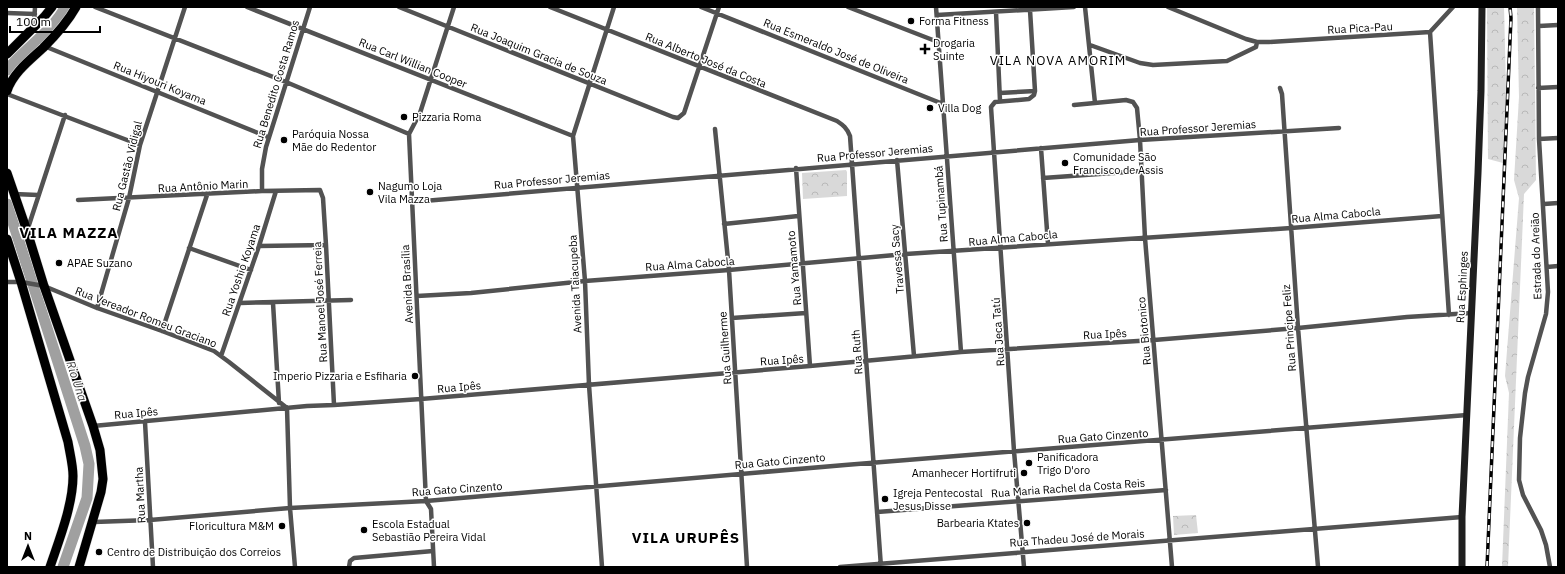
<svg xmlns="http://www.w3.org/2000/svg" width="1565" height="574" viewBox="0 0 1565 574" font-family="'IBM Plex Sans',sans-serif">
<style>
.park{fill:url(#park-crowns)}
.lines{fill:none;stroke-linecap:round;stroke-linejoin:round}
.river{stroke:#a0a0a0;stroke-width:11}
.highway-casing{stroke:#dbdbdb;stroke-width:10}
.street{stroke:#525252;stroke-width:4.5}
.secondary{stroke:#1f1f1f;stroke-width:7}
.highway{stroke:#000;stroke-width:9}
.rail-casing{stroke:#000;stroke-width:3.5}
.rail{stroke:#fff;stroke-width:2;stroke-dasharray:6;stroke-linecap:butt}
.poi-dot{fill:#000;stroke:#fff;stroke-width:1.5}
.labels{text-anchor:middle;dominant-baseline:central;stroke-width:3;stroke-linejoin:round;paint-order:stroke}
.poi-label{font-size:11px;fill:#000;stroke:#fff;text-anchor:start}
.street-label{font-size:11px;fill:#000;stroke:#fff}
.water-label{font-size:12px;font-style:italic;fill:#414141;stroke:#fff}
.quarter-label{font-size:13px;letter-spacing:1px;fill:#000;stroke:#fff}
.district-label{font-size:15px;font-weight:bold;letter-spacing:1px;fill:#000;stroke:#fff}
</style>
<defs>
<pattern id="park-crowns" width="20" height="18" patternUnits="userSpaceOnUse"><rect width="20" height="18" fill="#d9d9d9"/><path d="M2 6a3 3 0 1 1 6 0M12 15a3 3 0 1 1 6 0" fill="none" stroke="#b8b8b8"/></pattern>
</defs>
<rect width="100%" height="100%" fill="#fff"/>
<!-- park -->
<path class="park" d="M1487,7H1504L1506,87L1503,163L1488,159Z
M1517,7H1534L1536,180L1524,194L1508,567H1502L1509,393L1505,376L1519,198L1514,180L1519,97Z
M846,170L847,172V196L803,199L802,173Z
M1196,515L1198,533L1174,535L1173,516Z"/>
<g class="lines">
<!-- river -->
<path class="river" d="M7,70C23,50 55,29 65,7
M7,204L85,446L89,464L87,498L63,567"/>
<defs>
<path id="highway" d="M7,54L44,17L52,7
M7,91C13,73 30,60 43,48C56,35 67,23 76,7
M7,173L27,231L44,286L93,426L100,450L103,479L101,492L79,567
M7,239L21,282L68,442C70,454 73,465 73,476C73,505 59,540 50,567"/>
</defs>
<!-- highway casing -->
<use href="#highway" class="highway-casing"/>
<!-- street -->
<path class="street" d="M95,7L286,82L409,134
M247,7L573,136
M399,7L673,117L678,118L684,113L719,7
M550,7L837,121C843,125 847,128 850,136L881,567
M701,7L943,104
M848,7L938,42
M936,7L961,352
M1085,7L1095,103
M1168,7L1246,39L1257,42H1269L1430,32L1453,7
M1538,7L1539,139L1548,292L1546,314L1528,377L1525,393L1520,438L1519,480L1523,495L1541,530L1546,545L1550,567
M996,12L1000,101
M7,13L35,14
M937,15L1074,7
M34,25L35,7
M1539,26L1558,25
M1430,32L1449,315
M1090,45L1140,63L1153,65L1227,61L1256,47L1257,42
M44,46L268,137
M1280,88L1282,94L1298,328L1318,567
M1538,88L1558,87
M1000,93L1035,91
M7,94L140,145
M1074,105L1126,100L1133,102L1137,108L1140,140L1145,238L1172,567
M715,129L729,270L747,567
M1539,139L1558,138
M1041,148L1048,244
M897,160L914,356
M796,168L810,366
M1043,178L1141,171
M262,191V169L266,147L310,7
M14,194L38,195
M78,200L262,191L320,190L323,198L326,245L334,405
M412,202L1140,140L1339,128
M1544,204L1558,203
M724,224L798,216
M28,228L65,115
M259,246L326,245
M189,248L251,270
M1547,267L1558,266
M7,282H21L44,286L97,308L162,331L214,351L229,362L287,408L290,508L295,567
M417,296L471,293L585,281L729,270L906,254L1291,228L1442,216
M240,303L351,300
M273,303L279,403
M97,308L129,198L140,145L185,7
M732,318L806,313
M162,331L207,195
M221,356L259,246L276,191
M145,422L153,567
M93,426L307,406L334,405L421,399L810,366L961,352L1154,340L1298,328L1407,317L1471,313
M877,512L1166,490
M94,522L150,520L290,508L426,501L845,465L1467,415
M349,567L350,561L354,558L433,551
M434,567L431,509L426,501L409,134L420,113L454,7
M602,567L589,385L585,281L573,136L614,7
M840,567L1462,517
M1024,567L1014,451L991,107L995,102L1029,99L1034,95L1035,91L1030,10"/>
<!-- secondary -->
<path class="secondary" d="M1462,567V517L1478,173L1481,91L1482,7"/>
<!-- highway -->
<use href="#highway" class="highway"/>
<defs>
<path id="rail" d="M1487,567L1511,18L1510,7"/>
</defs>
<!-- rail casing -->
<use href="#rail" class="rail-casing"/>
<!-- rail -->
<use href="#rail" class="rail"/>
</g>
<!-- markers -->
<g class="poi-dot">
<circle cx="911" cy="21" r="4"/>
<path d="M923 43h4v4h4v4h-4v4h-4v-4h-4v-4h4z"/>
<circle cx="930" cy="108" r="4"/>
<circle cx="404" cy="117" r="4"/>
<circle cx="284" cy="140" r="4"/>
<circle cx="1065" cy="163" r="4"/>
<circle cx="370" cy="192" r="4"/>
<circle cx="59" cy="263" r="4"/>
<circle cx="415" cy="376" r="4"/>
<circle cx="1029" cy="463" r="4"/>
<circle cx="1024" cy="473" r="4"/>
<circle cx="885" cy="499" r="4"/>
<circle cx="1027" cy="523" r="4"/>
<circle cx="282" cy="526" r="4"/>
<circle cx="364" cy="530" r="4"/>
<circle cx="99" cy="552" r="4"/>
</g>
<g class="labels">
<!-- poi labels -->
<g class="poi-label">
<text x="919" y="21">Forma Fitness</text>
<text x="933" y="43">Drogaria<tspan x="933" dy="13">Suinte</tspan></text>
<text x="938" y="108">Villa Dog</text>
<text x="412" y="117">Pizzaria Roma</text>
<text x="292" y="134">Paróquia Nossa<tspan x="292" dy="13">Mãe do Redentor</tspan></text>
<text x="1073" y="157">Comunidade São<tspan x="1073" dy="13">Francisco de Assis</tspan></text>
<text x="378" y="186">Nagumo Loja<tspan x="378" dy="13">Vila Mazza</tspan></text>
<text x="67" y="263">APAE Suzano</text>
<text x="407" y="376" text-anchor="end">Imperio Pizzaria e Esfiharia</text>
<text x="1037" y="457">Panificadora<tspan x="1037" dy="13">Trigo D'oro</tspan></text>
<text x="1016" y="473" text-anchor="end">Amanhecer Hortifruti</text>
<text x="893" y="493">Igreja Pentecostal<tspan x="893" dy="13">Jesus Disse</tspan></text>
<text x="1019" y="523" text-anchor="end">Barbearia Ktates</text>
<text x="372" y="524">Escola Estadual<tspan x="372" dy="13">Sebastião Pereira Vidal</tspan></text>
<text x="274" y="526" text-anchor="end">Floricultura M&amp;M</text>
<text x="107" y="552">Centro de Distribuição dos Correios</text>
</g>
<!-- street labels -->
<g class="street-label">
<text transform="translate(1360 28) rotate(-3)">Rua Pica-Pau</text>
<text transform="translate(836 51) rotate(22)">Rua Esmeraldo José de Oliveira</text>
<text transform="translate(539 54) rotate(22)">Rua Joaquim Gracia de Souza</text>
<text transform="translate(706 60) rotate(22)">Rua Alberto José da Costa</text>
<text transform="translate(413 63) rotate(22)">Rua Carl Willian Cooper</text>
<text transform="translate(160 83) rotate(22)">Rua Hiyouri Koyama</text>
<text transform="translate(276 84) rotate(-73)">Rua Benedito Costa Ramos</text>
<text transform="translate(1198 128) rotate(-4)">Rua Professor Jeremias</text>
<text transform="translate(875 153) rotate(-5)">Rua Professor Jeremias</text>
<text transform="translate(127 166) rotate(-76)">Rua Gastão Vidigal</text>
<text transform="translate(552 180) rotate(-5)">Rua Professor Jeremias</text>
<text transform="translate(203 186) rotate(-3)">Rua Antônio Marin</text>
<text transform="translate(941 204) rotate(-94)">Rua Tupinambá</text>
<text transform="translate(1336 215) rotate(-5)">Rua Alma Cabocla</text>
<text transform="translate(1013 238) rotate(-5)">Rua Alma Cabocla</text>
<text transform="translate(1536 256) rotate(-92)">Estrada do Areião</text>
<text transform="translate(897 259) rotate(-95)">Travessa Sacy</text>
<text transform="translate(690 264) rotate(-4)">Rua Alma Cabocla</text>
<text transform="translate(794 268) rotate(-95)">Rua Yamamoto</text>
<text transform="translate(241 270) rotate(-71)">Rua Yoshio Koyama</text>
<text transform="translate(407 284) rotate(-93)">Avenida Brasília</text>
<text transform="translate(575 284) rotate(-93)">Avenida Taiacupeba</text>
<text transform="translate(1462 287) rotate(-87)">Rua Esphinges</text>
<text transform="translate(320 302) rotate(-93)">Rua Manoel José Ferreia</text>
<text transform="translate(146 317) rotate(21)">Rua Vereador Romeu Graciano</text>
<text transform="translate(1289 328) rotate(-94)">Rua Principe Feliz</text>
<text transform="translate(1144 331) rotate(-95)">Rua Biotonico</text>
<text transform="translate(998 332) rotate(-94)">Rua Jeca Tatú</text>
<text transform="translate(1105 334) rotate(-3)">Rua Ipês</text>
<text transform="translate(725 348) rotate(-94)">Rua Guilherme</text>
<text transform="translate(857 352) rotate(-94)">Rua Ruth</text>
<text transform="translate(782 360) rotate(-4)">Rua Ipês</text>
<text transform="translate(459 387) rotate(-5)">Rua Ipês</text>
<text transform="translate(136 413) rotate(-5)">Rua Ipês</text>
<text transform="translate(1103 436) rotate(-4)">Rua Gato Cinzento</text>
<text transform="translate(780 461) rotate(-5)">Rua Gato Cinzento</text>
<text transform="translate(1068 488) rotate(-4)">Rua Maria Rachel da Costa Reis</text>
<text transform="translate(457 489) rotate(-4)">Rua Gato Cinzento</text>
<text transform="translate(140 495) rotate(-93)">Rua Martha</text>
<text transform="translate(1077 538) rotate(-4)">Rua Thadeu José de Morais</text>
</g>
<!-- water labels -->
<g class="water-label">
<text transform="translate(77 381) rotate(72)">Rio Una</text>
</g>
<!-- quarter labels -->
<g class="quarter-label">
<text x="1058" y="60">VILA NOVA AMORIM</text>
</g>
<!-- district labels -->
<g class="district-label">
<text x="69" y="232">VILA MAZZA</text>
<text x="686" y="537">VILA URUPÊS</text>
</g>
</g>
<!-- border -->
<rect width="1565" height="574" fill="none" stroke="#000000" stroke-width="16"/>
<!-- north arrow -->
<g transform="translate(28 546)" stroke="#ffffff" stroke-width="3" paint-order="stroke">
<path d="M0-3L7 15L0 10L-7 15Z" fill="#000000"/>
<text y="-6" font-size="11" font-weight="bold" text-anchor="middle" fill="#000000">N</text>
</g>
<!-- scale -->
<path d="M10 26v6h90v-6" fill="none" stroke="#000000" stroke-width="2"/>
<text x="16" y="26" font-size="12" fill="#000000" stroke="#ffffff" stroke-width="3" paint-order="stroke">100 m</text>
</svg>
